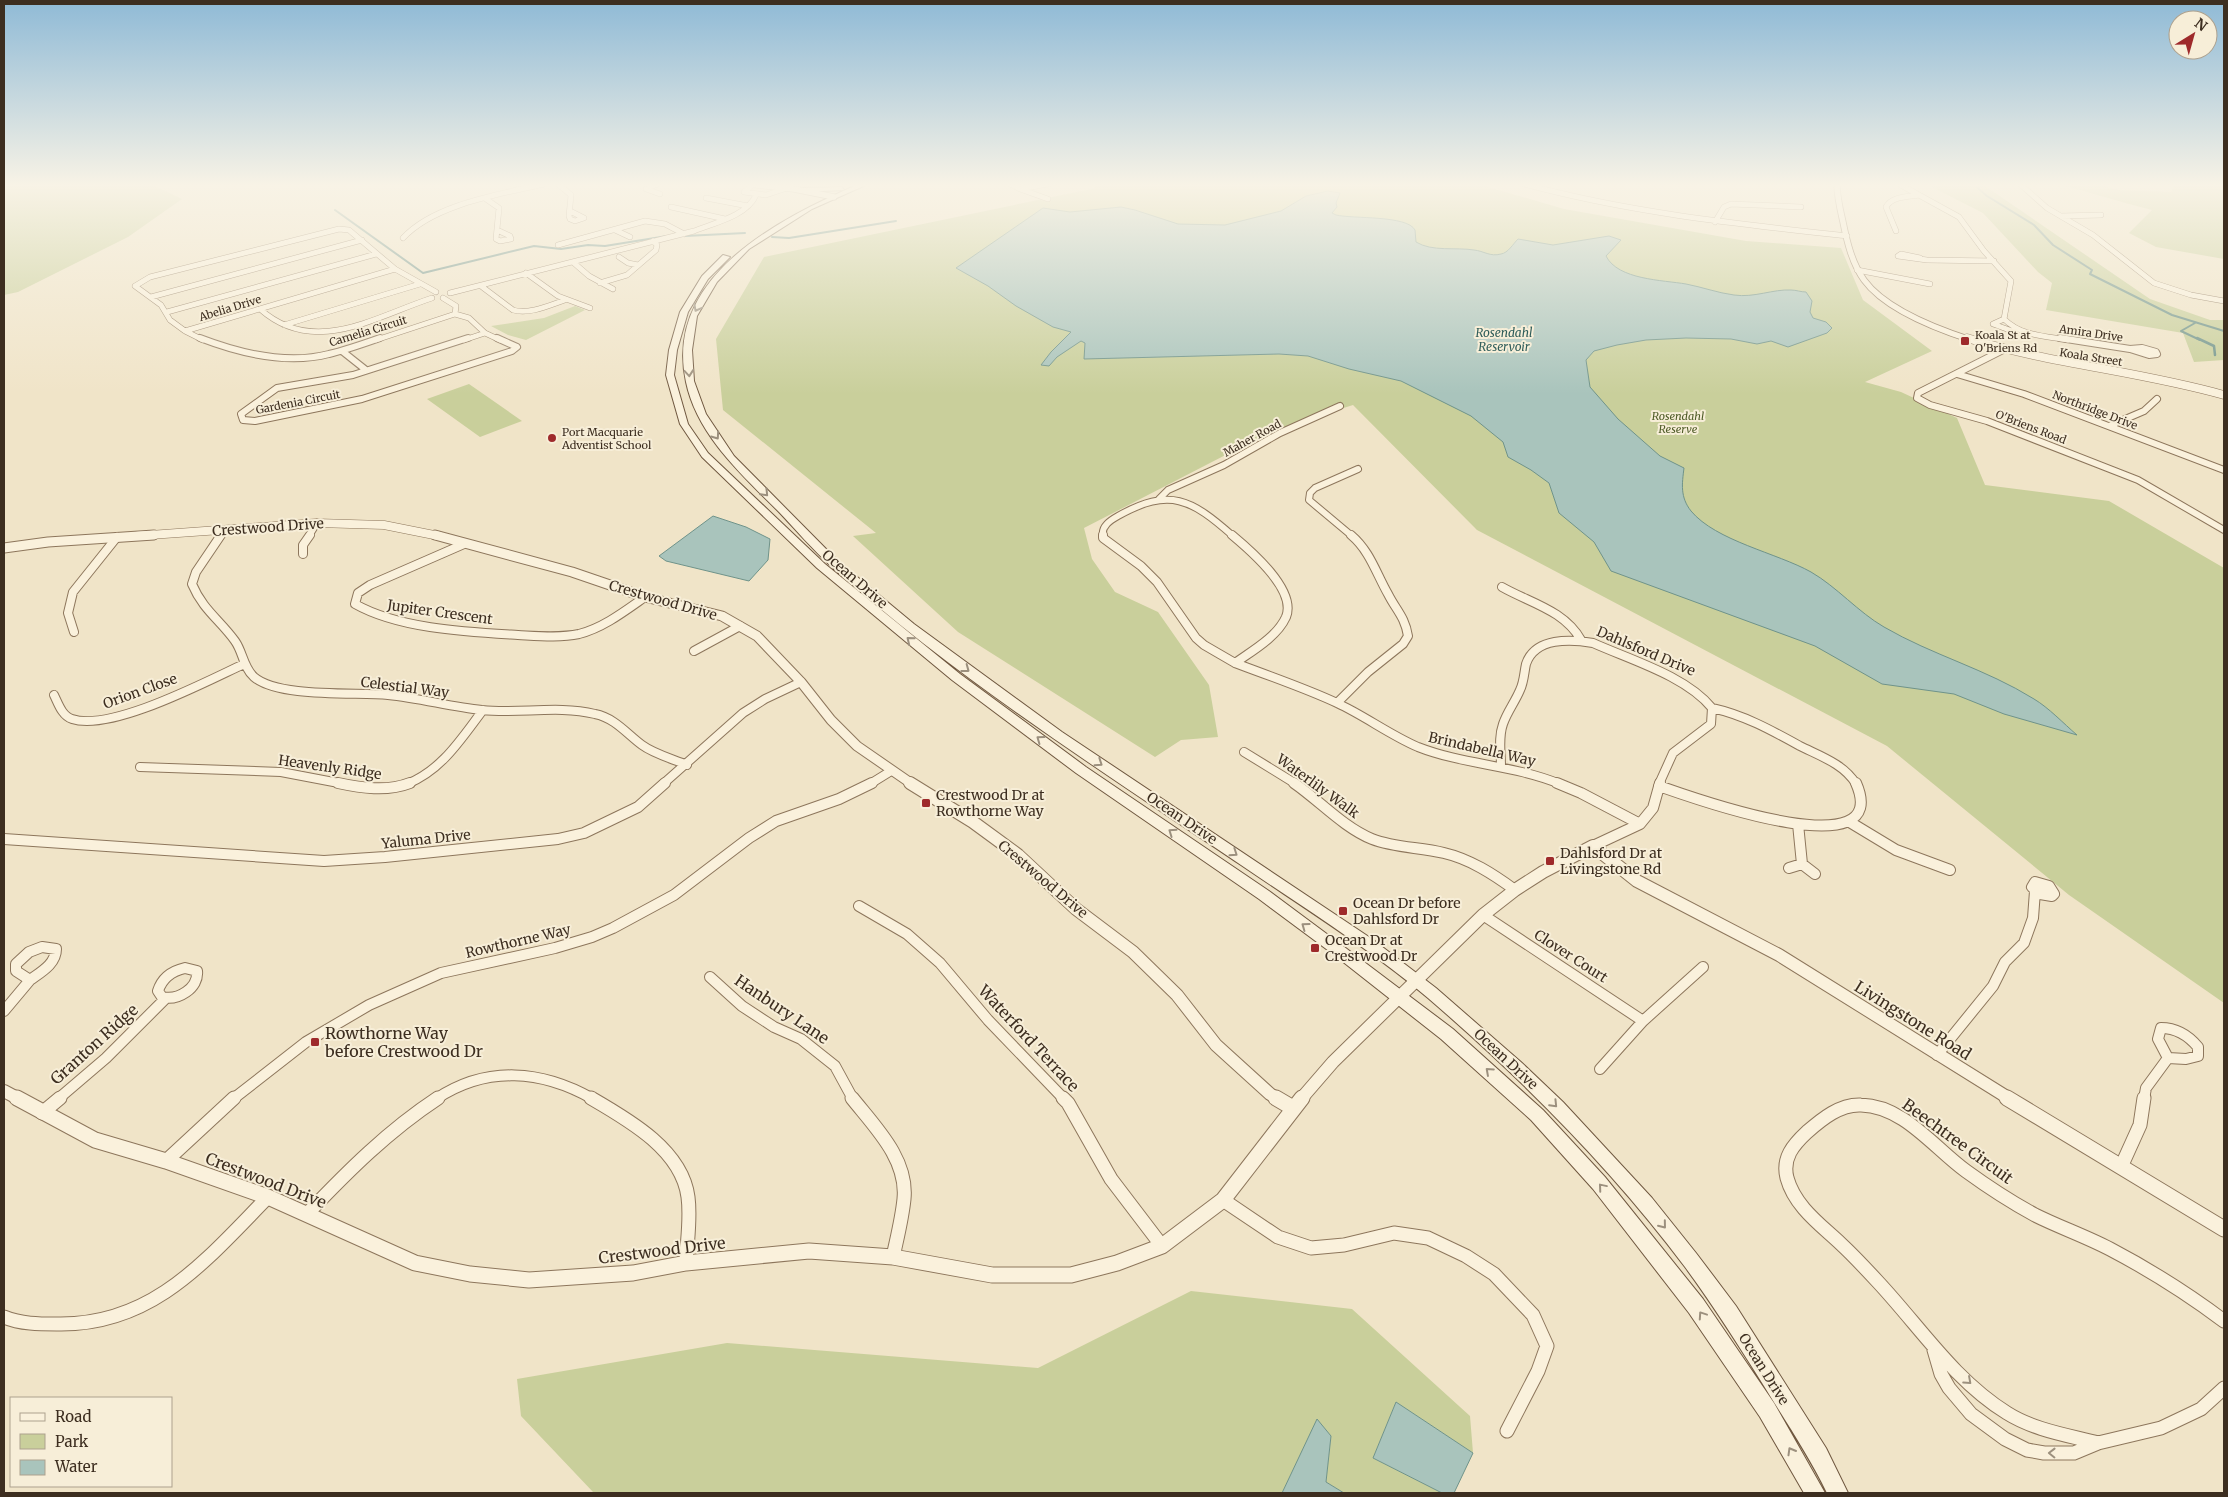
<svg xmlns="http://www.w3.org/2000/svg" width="2228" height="1497" viewBox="0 0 2228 1497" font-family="Merriweather,serif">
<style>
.green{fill:#c9cf9b}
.water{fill:#a9c4bc;stroke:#6f938a}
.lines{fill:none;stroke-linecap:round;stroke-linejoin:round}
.stream-far1{stroke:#6f938a;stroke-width:2}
.stream{stroke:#6f938a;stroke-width:2.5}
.minor-far4-casing{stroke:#8d765c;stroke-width:6}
.minor-far3-casing{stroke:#8d765c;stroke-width:8}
.minor-far2-casing{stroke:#8d765c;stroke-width:10}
.minor-far1-casing{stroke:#8d765c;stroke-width:12}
.minor-casing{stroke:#8d765c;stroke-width:15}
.tertiary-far4-casing{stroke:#8d765c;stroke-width:7}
.tertiary-far3-casing{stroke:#8d765c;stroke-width:9}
.tertiary-far2-casing{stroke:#8d765c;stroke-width:11}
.tertiary-far1-casing{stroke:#8d765c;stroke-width:14}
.tertiary-casing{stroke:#8d765c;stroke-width:17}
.secondary-casing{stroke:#6f573f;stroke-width:2}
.minor-far4{stroke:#faf1dc;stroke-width:5}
.minor-far3{stroke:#faf1dc;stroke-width:6}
.minor-far2{stroke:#faf1dc;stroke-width:8}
.minor-far1{stroke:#faf1dc;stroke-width:10}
.minor{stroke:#faf1dc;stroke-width:13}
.tertiary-far4{stroke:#faf1dc;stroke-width:5.5}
.tertiary-far3{stroke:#faf1dc;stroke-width:8}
.tertiary-far2{stroke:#faf1dc;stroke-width:9}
.tertiary-far1{stroke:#faf1dc;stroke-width:12}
.tertiary{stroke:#faf1dc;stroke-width:15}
.secondary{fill:#faf1dc;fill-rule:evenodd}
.oneway{stroke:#9c907e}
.poi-dot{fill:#9e2a2b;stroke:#f7eed8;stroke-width:2}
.labels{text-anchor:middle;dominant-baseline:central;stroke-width:4;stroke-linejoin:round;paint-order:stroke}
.far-street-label{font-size:11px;fill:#3d2e20;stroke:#f7eed8}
.far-poi-label{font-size:11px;fill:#3d2e20;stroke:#f7eed8;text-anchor:start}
.far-park-label{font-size:11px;font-style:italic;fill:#4d5a26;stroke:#f7eed8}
.far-water-label{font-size:12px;font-style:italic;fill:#2f5d5a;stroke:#f7eed8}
.street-label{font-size:14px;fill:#3d2e20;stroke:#f7eed8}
.poi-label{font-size:14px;fill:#3d2e20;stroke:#f7eed8;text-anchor:start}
.near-street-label{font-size:16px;fill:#3d2e20;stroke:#f7eed8}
.near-poi-label{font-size:16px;fill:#3d2e20;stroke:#f7eed8;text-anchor:start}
</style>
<rect width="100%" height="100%" fill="#f0e4c8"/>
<!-- green -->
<path class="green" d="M4,184H151L182,199L128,237L18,292L4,295Z
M1102,184H1478L1564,209L1746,241L1841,248L1863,300L1932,351L1865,382L1901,392L1957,418L1985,485L2109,501L2224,568V1003L2069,895L1887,746L1477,530L1353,405L1274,430L1084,528L1092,559L1115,592L1158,612L1209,685L1218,737L1181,740L1155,757L958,632L853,536L876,533L723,410L716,339L764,257L1091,189Z
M1926,184H1982L2150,299L2210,320H2224V360L2194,362L2183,333L2046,310L2052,283L2038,272L1983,213Z
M2057,184H2094L2119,190L2171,192L2174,184H2224V259L2156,247L2129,233L2152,210C2120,202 2089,192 2057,184Z
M575,306L585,310L526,340L508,335L491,326L544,318Z
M469,384L522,421L480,437L427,399Z
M1191,1291L1352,1309L1470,1416L1473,1453L1396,1402L1373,1458L1442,1493H1344L1326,1482L1331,1436L1317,1420L1282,1493H592L593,1492L521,1416L517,1379L727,1343L1038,1368Z"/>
<!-- water -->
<path class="water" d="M1328,191L1340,193L1336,203L1337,207L1332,213L1336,215C1353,219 1407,215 1415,230L1416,242C1432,252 1456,247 1474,250C1484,251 1490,257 1501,254C1508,253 1513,244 1518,239L1553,245L1609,236L1621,240L1606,256C1618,280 1663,280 1686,284C1702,287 1718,293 1734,295C1754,298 1773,289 1791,290C1796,290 1801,292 1806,292L1812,301L1810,312L1813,318L1826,322L1832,328L1827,333L1788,347L1771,341L1757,344L1731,339L1686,338L1646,340L1617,345L1594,351L1586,360L1590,387L1618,419L1660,456L1684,468C1682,484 1680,497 1691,511C1716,541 1777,553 1811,572C1837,587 1858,612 1884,627C1932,655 1986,669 2034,699C2049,708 2063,723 2077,735L2004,714L1954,694L1882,684L1815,646L1611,571L1594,542L1559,513L1549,483L1531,470L1508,457L1503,442L1471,416L1401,381L1349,369L1308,356L1279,354L1084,359L1085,343L1081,341L1057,357L1049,366L1041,365L1051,352L1071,332L1053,327L1016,306L988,286L956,268L1043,208L1070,212L1121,207L1135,210L1178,224L1225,225L1281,211L1306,196Z
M713,516L746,527L770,539L768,560L749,581L666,561L659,556Z
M1396,1402L1473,1453L1454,1493H1442L1373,1458Z
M1317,1419L1331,1436L1326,1482L1344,1493H1282Z"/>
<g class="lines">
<!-- stream-far1 -->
<path class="stream-far1" d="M1973,184L1987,196L2034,225L2053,245L2092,270L2090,274L2172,315L2224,331
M335,210L423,273L534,246L561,249L588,245L605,246L667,236
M685,236L745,233
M772,237L789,238L896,221
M2195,323L2181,331L2200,340"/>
<!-- stream -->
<path class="stream" d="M2197,338L2214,346L2215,355"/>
<defs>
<path id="minor-far4" d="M558,184L571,195L569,216L570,219L575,221L584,218L570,211
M658,184L646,189L660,194
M1010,184L1020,189L1048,184
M1524,184C1630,213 1738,224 1847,236
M1899,184L1959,217L1984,251L2011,281L2004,319
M2020,184L2047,208L2093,235L2154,283L2191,295L2224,301
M752,185L744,192L766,195L787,188
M1020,189L1048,199
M706,198L748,206
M486,199L499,208L496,239L500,241L511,239L510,236L497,230
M671,207L725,219
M2061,216L2101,215
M1715,222L1724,207L1731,204L1801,207
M615,230L630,237
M1896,231L1886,207C1892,196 1908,197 1919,195
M403,238C434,204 501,194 544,184
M558,245L645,221L665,224L684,234
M619,257L628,263L638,265
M1920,258L1901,254L1898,256L1927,260L1994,261
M574,263L589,276L613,289
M1857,270L1930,284
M526,273L558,296L590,308
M600,283L627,275L656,250L657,245L653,241
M481,286L513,310C529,315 550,305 565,300
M450,293L694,231C714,223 747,216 756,195
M151,297L362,240
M260,309C314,357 374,317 432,298
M167,312L376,254
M455,314L469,318L485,333
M2004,319C2021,336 2045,336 2068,340
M2004,319L1993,324L2015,332
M284,325L420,284
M185,331L395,269
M485,333L500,340
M203,340L185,331L170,320L161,305L135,286L150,277L339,229L349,230L395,269L436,292
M376,340L455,314L456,306L443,298
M464,340L485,333"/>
<path id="minor-far3" d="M200,338C239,353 287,365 329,354C346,350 363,344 380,338
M468,338L353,375L277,388L241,414L243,420L255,421L362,399L512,351L517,347L497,338
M2060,338L2130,349
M2142,348L2156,352L2157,354L2149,355L2130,349Z
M2003,350L1918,393L1917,398L1930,405L1987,421L2138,480L2224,530
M342,351L366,370
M1957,374L2024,394L2224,470
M2109,426L2144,411L2157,399
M1159,499L1168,490L1224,465L1280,433L1340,406
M220,536L224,530
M309,536L317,523
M1103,536C1101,526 1111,520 1118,516C1170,487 1191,499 1233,536
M1352,536L1309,500L1310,493L1315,488L1358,469"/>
<path id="minor-far2" d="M221,535L196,572L192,584C203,610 220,620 235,641C243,652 243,667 254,677C278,698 356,692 388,695C420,698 451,707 482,710C520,714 558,705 595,714C615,718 627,734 642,745C654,754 673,759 687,765
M1103,535V538L1141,566L1157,582L1196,638L1204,645L1235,663
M1232,535C1250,550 1297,590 1286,617C1277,637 1252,651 1235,663
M464,544L370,585L358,593L355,604C399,629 468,632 518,635C538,636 560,638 579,634C603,628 625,611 645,597
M303,554V545L310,535
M1502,587C1530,603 1564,610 1581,640
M74,632L68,613L73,592L117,537
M694,651L740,626
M1235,663C1269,676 1305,688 1337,703C1365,716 1390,735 1418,747C1464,765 1514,765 1560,784
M54,695C58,703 62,716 72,719C111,732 207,681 244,664
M1337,703L1368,672L1403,644L1408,636C1405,617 1396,610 1388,594C1376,573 1370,551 1351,535
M1712,708C1744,715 1771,730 1800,746C1820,756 1844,764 1856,784
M1244,752L1296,784
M1501,766C1501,752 1498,738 1503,724C1507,712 1515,702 1520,690C1524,682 1524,673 1526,664C1535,637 1571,639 1593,643C1631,660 1686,676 1712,708L1711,724L1673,753L1659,784
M140,767L281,772L344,784
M407,784C442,770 461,739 483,710
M663,784L743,713L765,699L801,682
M870,784L891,771"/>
<path id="minor-far1" d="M338,783C361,788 387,792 410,783
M1294,783C1320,801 1343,827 1372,839C1395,848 1420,847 1444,853C1470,859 1493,874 1515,890
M1557,783L1581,793L1640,824
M1659,786C1685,795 1895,872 1856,783
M1848,821L1896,850L1950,870
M1798,824L1802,864
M4,839L324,861L385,857L558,839L584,833L638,807L665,783
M1593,846L1640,824L1653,808L1660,783
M1789,868L1802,864L1815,874
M2035,882L2049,886L2054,894L2052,896L2040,894L2032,887Z
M859,906L907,934L940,963L988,1020L1064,1099
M1483,915L1643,1021
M42,947L56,949C56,964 41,972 30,980L16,971V964L29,952Z
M185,968L197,971C199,988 178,1001 162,997L158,991C162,978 172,971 185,968Z
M710,977L742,1006L774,1027L801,1039L835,1066L853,1099
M4,1011L30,980
M2161,1028C2177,1028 2188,1035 2198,1047V1056L2186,1059L2168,1058L2158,1039Z
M1937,1055L1993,986L2005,962L2024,943L2033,918L2035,891
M1600,1069L1643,1021L1703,967
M58,1099L106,1058L166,998
M233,1099L306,1042L369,1005L441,973L555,948L592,937L613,928L674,895L749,838L776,821L839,799L872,783
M436,1099C487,1065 542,1070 593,1099
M2144,1099L2146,1088L2168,1058"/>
<path id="minor" d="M591,1098C629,1120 682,1150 688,1197C691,1219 687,1241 686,1263
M852,1098C875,1127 908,1159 904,1199C902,1219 897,1238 893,1257
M1063,1098L1068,1103L1111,1179L1162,1246
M42,1113L60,1098
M166,1161L234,1098
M2121,1167L2140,1125L2144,1098
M1223,1200L1278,1237L1311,1248L1344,1245L1394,1233L1428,1238L1466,1256L1494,1274L1533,1315L1547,1346L1538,1371L1507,1431
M307,1214C348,1171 388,1131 438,1098
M4,1317C21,1324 39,1324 57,1324C153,1326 206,1260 268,1197
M1934,1350L1941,1374L1949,1388L1971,1414L2005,1439L2027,1450L2044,1453H2074L2098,1443L2161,1428L2201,1409L2224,1388
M2098,1443C2067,1435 2034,1430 2007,1413C1954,1380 1920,1327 1878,1282C1866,1269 1854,1256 1841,1244C1821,1225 1795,1207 1787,1178C1782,1158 1793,1145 1807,1132C1822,1119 1840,1104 1861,1105C1904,1106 1934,1148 1966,1171C1988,1187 2011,1202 2035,1215C2059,1227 2085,1236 2110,1249C2150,1270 2188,1294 2224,1321"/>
<path id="tertiary-far4" d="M748,184L794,189L834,197
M1837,184C1837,197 1840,209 1843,222C1847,242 1852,263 1864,280C1885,309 1937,329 1971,340"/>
<path id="tertiary-far3" d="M1967,338C2051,364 2139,371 2224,395
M136,536L317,523L384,525L439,536"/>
<path id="tertiary-far2" d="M435,535L572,572L645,597L722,616L757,636L801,682L831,720L857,746L912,784
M4,548L48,542L154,535"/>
<path id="tertiary-far1" d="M910,783L973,822L1018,855L1076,909L1133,952L1177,995L1216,1045L1270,1094L1278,1099
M4,1091L19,1099
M1301,1099L1333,1062L1483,915L1515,890L1543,872L1593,846L1637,881L1779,955L2010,1099"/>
<path id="tertiary" d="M17,1098L95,1140L166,1161L268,1197L415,1263L470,1274L529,1280L633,1273L686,1263L809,1251L893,1257L992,1275H1071L1117,1263L1162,1246L1223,1200L1302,1098
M1276,1098L1293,1108
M2007,1098L2224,1229"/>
<path id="secondary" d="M859,184H868L812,209L749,249L717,282L697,316L692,350L694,381L706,414L734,456L838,561L914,624L1062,732L1372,939L1436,988L1522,1063L1563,1102L1652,1198L1696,1253L1736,1306L1826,1448L1848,1493H1827C1809,1456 1786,1422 1764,1386C1739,1346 1713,1305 1685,1267C1611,1168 1522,1079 1428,998C1370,949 1304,908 1241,865C1102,771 958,680 832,567C813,550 796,530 779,512C742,475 697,435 686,382C663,276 781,218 859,184Z
M842,187L844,190L800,192L797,190L800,188Z
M723,255L730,257L708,279L688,312L677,350L674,375L688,424L708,453L825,564L960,674L1086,767L1269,891L1343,946L1453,1029L1543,1110L1605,1177L1703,1299L1774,1403L1825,1493H1804L1760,1417L1689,1313L1593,1189L1531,1120L1441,1039L1333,954L1259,899L1076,773L952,680L817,568L702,457L680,424L666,375L669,350L680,312L702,276Z"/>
</defs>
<!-- minor-far4 casing -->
<use href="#minor-far4" class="minor-far4-casing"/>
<!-- minor-far3 casing -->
<use href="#minor-far3" class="minor-far3-casing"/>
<!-- minor-far2 casing -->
<use href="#minor-far2" class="minor-far2-casing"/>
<!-- minor-far1 casing -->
<use href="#minor-far1" class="minor-far1-casing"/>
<!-- minor casing -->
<use href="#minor" class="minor-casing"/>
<!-- tertiary-far4 casing -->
<use href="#tertiary-far4" class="tertiary-far4-casing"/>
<!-- tertiary-far3 casing -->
<use href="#tertiary-far3" class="tertiary-far3-casing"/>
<!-- tertiary-far2 casing -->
<use href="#tertiary-far2" class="tertiary-far2-casing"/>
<!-- tertiary-far1 casing -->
<use href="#tertiary-far1" class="tertiary-far1-casing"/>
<!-- tertiary casing -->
<use href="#tertiary" class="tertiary-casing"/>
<!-- secondary casing -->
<use href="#secondary" class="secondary-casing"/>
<!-- minor-far4 -->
<use href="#minor-far4" class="minor-far4"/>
<!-- minor-far3 -->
<use href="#minor-far3" class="minor-far3"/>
<!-- minor-far2 -->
<use href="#minor-far2" class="minor-far2"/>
<!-- minor-far1 -->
<use href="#minor-far1" class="minor-far1"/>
<!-- minor -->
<use href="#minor" class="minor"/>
<!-- tertiary-far4 -->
<use href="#tertiary-far4" class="tertiary-far4"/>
<!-- tertiary-far3 -->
<use href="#tertiary-far3" class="tertiary-far3"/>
<!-- tertiary-far2 -->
<use href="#tertiary-far2" class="tertiary-far2"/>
<!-- tertiary-far1 -->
<use href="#tertiary-far1" class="tertiary-far1"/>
<!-- tertiary -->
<use href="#tertiary" class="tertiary"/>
<!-- secondary -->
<use href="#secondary" class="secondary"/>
</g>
<!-- one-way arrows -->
<defs><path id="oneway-chevron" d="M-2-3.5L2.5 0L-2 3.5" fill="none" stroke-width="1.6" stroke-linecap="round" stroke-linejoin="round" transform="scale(1.25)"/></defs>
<g class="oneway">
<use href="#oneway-chevron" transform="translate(697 308) rotate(118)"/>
<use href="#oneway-chevron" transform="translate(689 373) rotate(85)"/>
<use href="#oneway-chevron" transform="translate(716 436) rotate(55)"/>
<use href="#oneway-chevron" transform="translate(765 493) rotate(46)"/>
<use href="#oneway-chevron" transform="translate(910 640) rotate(-141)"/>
<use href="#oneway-chevron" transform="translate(966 669) rotate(37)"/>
<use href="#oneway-chevron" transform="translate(1040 739) rotate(-144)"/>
<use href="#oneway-chevron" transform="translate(1099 763) rotate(34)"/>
<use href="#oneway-chevron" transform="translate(1172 832) rotate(-145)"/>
<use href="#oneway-chevron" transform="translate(1234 853) rotate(34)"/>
<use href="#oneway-chevron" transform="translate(1305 926) rotate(-144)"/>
<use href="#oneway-chevron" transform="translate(1489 1071) rotate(-138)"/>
<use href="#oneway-chevron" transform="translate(1554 1104) rotate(46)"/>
<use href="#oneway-chevron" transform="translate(1602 1187) rotate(-130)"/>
<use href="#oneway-chevron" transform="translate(1663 1225) rotate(51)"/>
<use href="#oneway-chevron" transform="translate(1702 1315) rotate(-124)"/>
<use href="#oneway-chevron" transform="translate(1968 1381) rotate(42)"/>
<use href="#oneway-chevron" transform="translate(1791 1451) rotate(-120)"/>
<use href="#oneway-chevron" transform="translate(2052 1453) rotate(-179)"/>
</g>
<!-- sky -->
<linearGradient id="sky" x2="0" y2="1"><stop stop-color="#8fbad6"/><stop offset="0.47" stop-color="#f8f3e6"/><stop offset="1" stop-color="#f8f3e6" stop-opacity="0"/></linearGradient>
<rect width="2228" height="394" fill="url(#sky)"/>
<!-- markers -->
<g class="poi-dot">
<rect x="1960" y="336" width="10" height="10" rx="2.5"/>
<circle cx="552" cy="438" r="5"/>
<rect x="921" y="798" width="10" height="10" rx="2.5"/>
<rect x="1545" y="856" width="10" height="10" rx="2.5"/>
<rect x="1338" y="906" width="10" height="10" rx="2.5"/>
<rect x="1310" y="943" width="10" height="10" rx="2.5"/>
<rect x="310" y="1037" width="10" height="10" rx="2.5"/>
</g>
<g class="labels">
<!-- far-street labels -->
<g class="far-street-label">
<text transform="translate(230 308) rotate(-17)">Abelia Drive</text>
<text transform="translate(368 331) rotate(-17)">Camelia Circuit</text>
<text transform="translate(2091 333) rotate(8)">Amira Drive</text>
<text transform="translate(2091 357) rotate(9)">Koala Street</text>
<text transform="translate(298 402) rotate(-11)">Gardenia Circuit</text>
<text transform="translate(2095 410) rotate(21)">Northridge Drive</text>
<text transform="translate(2031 427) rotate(21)">O'Briens Road</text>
<text transform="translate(1252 438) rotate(-29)">Maher Road</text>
</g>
<!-- far-poi labels -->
<g class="far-poi-label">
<text x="1975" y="335">Koala St at<tspan x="1975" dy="13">O'Briens Rd</tspan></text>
<text x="562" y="432">Port Macquarie<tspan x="562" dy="13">Adventist School</tspan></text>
</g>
<!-- far-park labels -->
<g class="far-park-label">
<text x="1678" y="416">Rosendahl<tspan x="1678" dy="13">Reserve</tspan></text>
</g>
<!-- far-water labels -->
<g class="far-water-label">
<text x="1504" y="332">Rosendahl<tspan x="1504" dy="14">Reservoir</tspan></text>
</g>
<!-- street labels -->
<g class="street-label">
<text transform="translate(268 527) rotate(-4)">Crestwood Drive</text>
<text transform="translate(855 579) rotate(41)">Ocean Drive</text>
<text transform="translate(663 600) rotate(16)">Crestwood Drive</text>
<text transform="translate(440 612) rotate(8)">Jupiter Crescent</text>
<text transform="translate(1646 651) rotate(23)">Dahlsford Drive</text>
<text transform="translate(405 687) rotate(7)">Celestial Way</text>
<text transform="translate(140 691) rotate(-20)">Orion Close</text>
<text transform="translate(1482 749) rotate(13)">Brindabella Way</text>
<text transform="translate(330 767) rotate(8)">Heavenly Ridge</text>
<text transform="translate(1318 786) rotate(36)">Waterlily Walk</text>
<text transform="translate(1182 818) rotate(34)">Ocean Drive</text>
<text transform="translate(426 839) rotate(-6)">Yaluma Drive</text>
<text transform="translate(1043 879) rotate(40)">Crestwood Drive</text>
<text transform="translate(518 941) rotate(-13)">Rowthorne Way</text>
<text transform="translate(1571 956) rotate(33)">Clover Court</text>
<text transform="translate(1506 1059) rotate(43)">Ocean Drive</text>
<text transform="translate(1764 1369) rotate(58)">Ocean Drive</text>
</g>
<!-- poi labels -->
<g class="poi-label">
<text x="936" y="795">Crestwood Dr at<tspan x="936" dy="16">Rowthorne Way</tspan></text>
<text x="1560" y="853">Dahlsford Dr at<tspan x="1560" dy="16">Livingstone Rd</tspan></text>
<text x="1353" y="903">Ocean Dr before<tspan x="1353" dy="16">Dahlsford Dr</tspan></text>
<text x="1325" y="940">Ocean Dr at<tspan x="1325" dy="16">Crestwood Dr</tspan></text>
</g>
<!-- near-street labels -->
<g class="near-street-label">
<text transform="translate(782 1009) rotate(34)">Hanbury Lane</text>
<text transform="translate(1913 1020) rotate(32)">Livingstone Road</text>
<text transform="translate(1029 1038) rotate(47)">Waterford Terrace</text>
<text transform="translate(94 1044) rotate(-42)">Granton Ridge</text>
<text transform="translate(1958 1141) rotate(36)">Beechtree Circuit</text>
<text transform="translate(266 1180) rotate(21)">Crestwood Drive</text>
<text transform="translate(662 1250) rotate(-7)">Crestwood Drive</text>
</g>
<!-- near-poi labels -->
<g class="near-poi-label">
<text x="325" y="1033">Rowthorne Way<tspan x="325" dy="18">before Crestwood Dr</tspan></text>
</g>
</g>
<!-- border -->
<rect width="2228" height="1497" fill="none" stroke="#3d2e20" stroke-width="10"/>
<!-- legend -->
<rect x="10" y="1397" width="162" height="90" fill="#f7eed8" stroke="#ada18e"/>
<rect x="20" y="1413" width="25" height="8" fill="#faf1dc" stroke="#ada18e"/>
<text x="55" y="1422" font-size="15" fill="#3d2e20">Road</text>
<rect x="20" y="1434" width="25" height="15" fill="#c9cf9b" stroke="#ada18e"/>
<text x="55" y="1447" font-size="15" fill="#3d2e20">Park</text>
<rect x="20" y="1460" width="25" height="15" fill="#a9c4bc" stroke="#ada18e"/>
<text x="55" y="1472" font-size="15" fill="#3d2e20">Water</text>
<!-- north arrow -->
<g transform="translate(2193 35) rotate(37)"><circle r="24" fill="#f7eed8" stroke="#ada18e"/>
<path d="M0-4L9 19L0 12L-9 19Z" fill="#9e2a2b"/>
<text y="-8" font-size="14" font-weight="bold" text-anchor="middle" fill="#3d2e20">N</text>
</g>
</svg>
